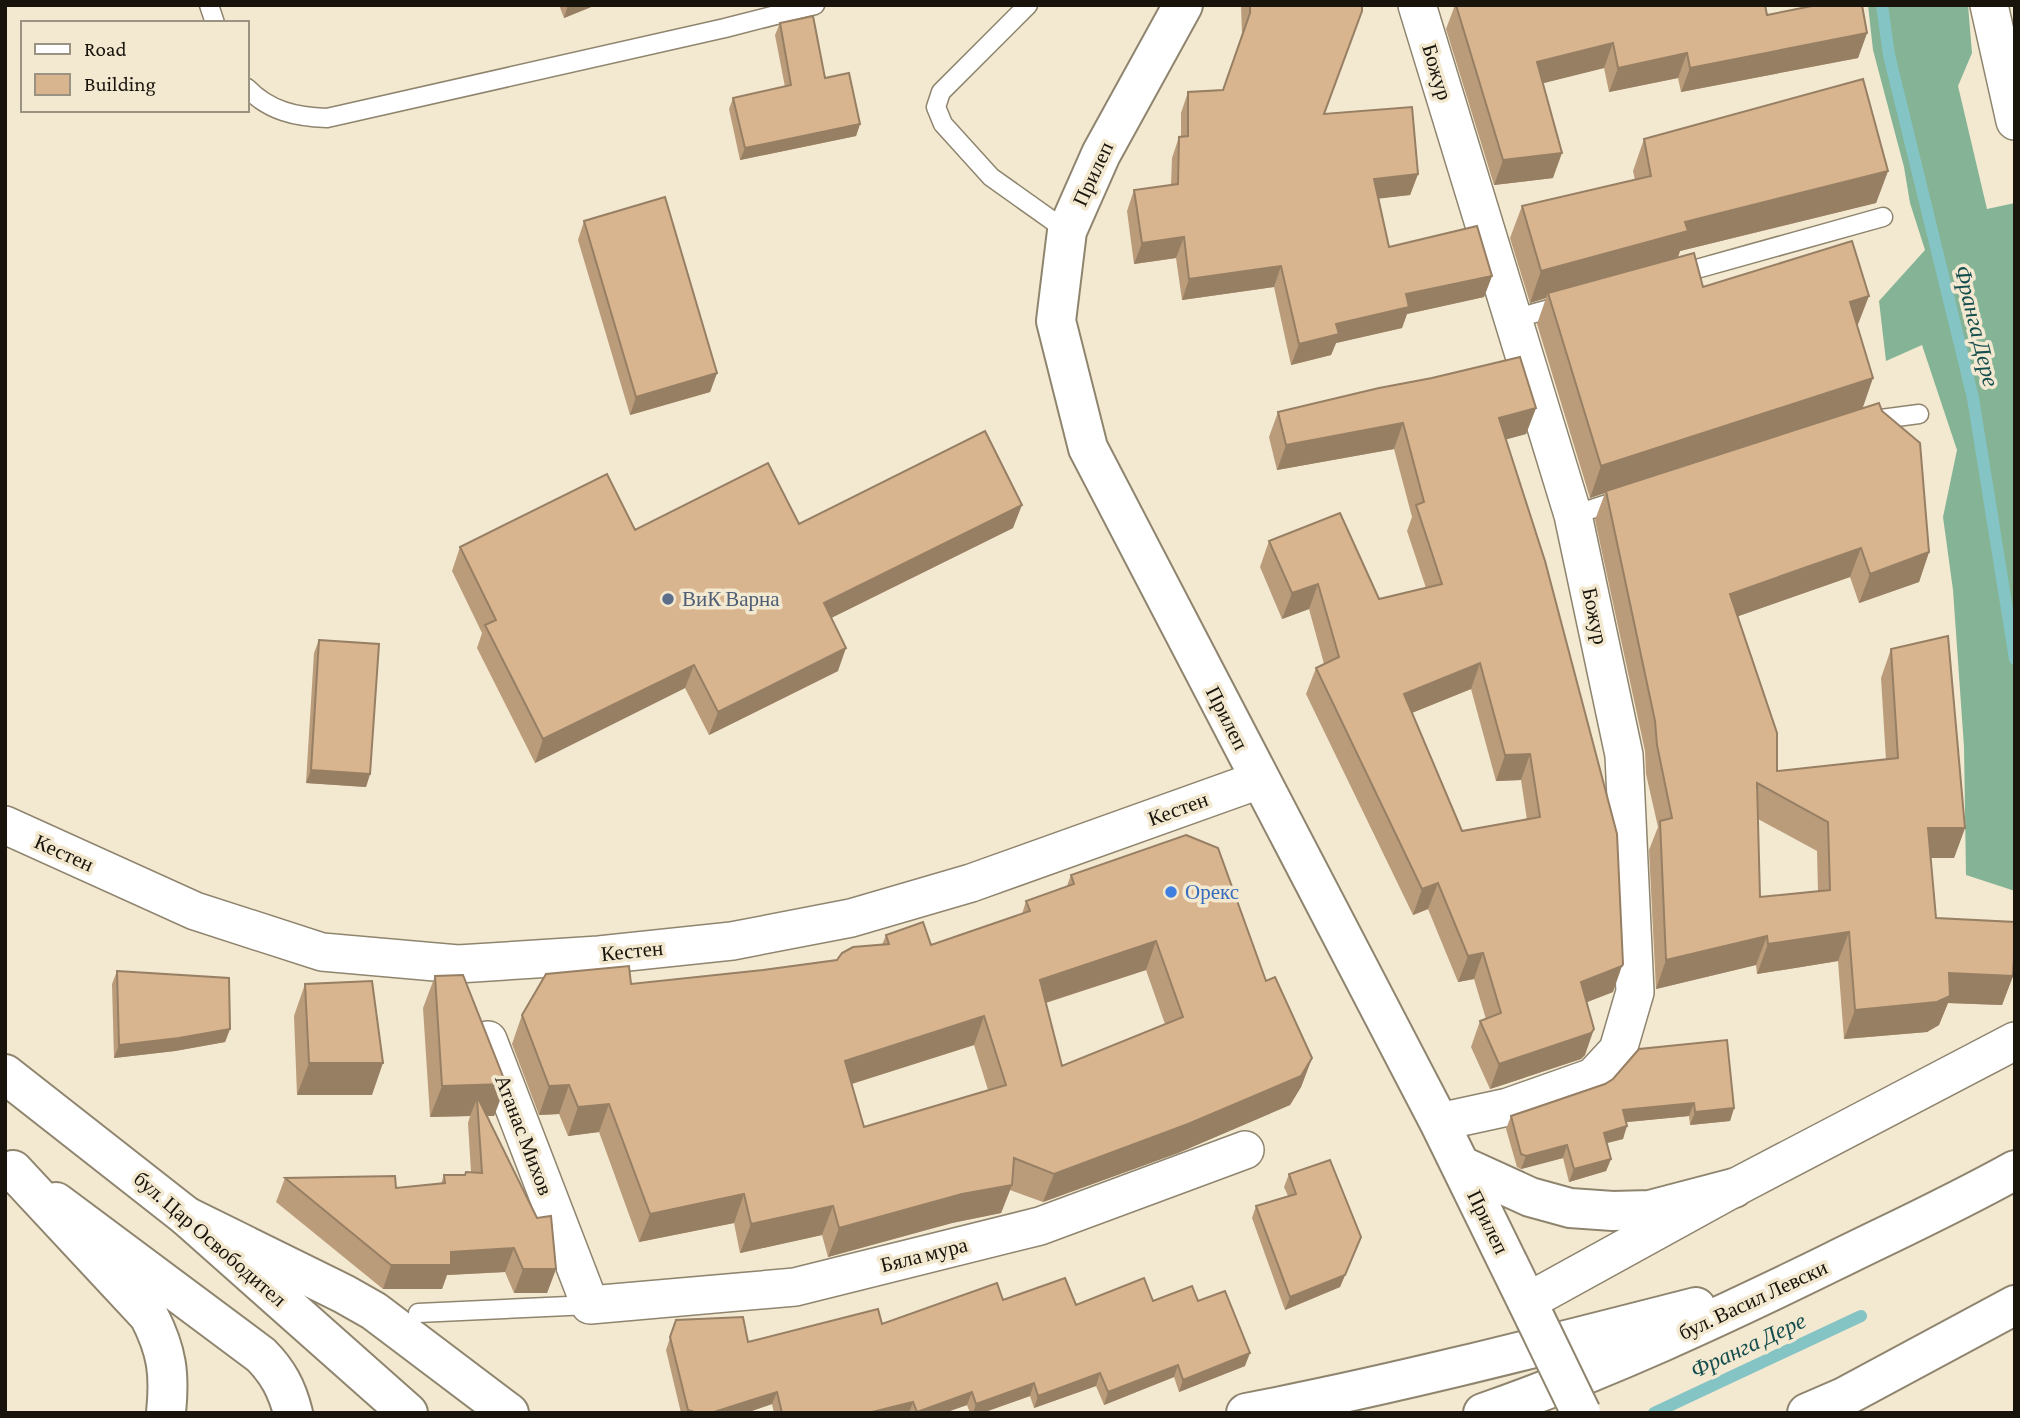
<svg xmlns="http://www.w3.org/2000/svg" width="2020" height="1418" viewBox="0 0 2020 1418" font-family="'Crimson Pro',serif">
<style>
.forest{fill:#85b396}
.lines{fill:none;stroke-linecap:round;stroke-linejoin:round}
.stream{stroke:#85c4c5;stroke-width:12}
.service-casing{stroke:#8f856f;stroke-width:21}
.minor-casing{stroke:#8f856f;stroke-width:40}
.tertiary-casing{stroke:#8f856f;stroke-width:42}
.secondary-casing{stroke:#8f856f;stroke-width:42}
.trunk-casing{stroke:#8f856f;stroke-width:42}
.service{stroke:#fff;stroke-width:18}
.minor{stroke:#fff;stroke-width:37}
.tertiary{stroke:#fff;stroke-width:38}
.secondary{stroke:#fff;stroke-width:38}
.trunk{stroke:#fff;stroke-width:38}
.tertiary-bridge-casing{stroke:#8f856f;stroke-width:42;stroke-linecap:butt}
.tertiary-bridge{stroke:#fff;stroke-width:38}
.wall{fill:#ba9c7b;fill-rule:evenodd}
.shaded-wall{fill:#977f64}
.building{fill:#d8b58f;stroke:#977f64;stroke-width:2;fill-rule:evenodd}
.service-dot{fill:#5c6f8a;stroke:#f3e8d0;stroke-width:2.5}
.shop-dot{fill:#3f7fe0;stroke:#f3e8d0;stroke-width:2.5}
.labels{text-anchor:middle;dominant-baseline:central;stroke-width:7;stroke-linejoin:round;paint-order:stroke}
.street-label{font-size:21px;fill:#18140b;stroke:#f3e8d0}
.service-label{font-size:21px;fill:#4e5e75;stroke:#f3e8d0;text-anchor:start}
.shop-label{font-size:21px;fill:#366cbe;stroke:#f3e8d0;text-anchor:start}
.water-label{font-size:23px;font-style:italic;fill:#144d4e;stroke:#f3e8d0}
</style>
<rect width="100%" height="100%" fill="#f3e8d0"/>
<!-- forest -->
<path class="forest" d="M1868,5H1968L1972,53L1958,86L1987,209L2015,203V641L2010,648L2015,668V891L1966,875L1964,747L1953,590L1943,517L1957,450L1922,345L1886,361L1879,301L1925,250L1910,203L1904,167L1873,50Z"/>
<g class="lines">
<!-- stream -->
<path class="stream" d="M1882,5L1889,55L1973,398L2015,659
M1654,1413L1861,1316"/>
<defs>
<path id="service" d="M209,5L215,23
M1028,5L941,92L936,107L943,124L991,177L1067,231
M247,88C269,111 296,117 327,118L725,28L815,5
M1675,275L1883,217
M1513,319L1564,305
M1866,421L1919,414
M1573,515L1623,499
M418,1313L590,1305"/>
<path id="minor" d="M1417,5L1573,515L1624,755L1635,992L1618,1050L1593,1077L1508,1107L1439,1122
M1989,5L2015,121
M5,825L195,911L322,952L458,964L599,955L732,941L851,918L971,883L1259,780
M488,1040L590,1305L795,1287L1040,1226L1245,1150
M1527,1302L1734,1188L2015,1041"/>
<path id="tertiary" d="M1183,5L1101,154L1067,231L1056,321L1088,448L1439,1122L1535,1318
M1460,1165L1530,1197L1570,1208L1613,1211L1650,1210L1734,1188"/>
<path id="secondary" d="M5,1074L186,1216L408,1413
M56,1202L261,1355C278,1372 287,1389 293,1413"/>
<path id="trunk" d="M13,1170L149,1316C167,1351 170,1374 166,1413
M186,1216L344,1294L374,1311L509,1413
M1246,1413C1397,1384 1547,1345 1696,1307
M1483,1413C1604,1371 1720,1317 1834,1261C1895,1231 1956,1203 2015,1170
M1807,1413L1844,1397L2015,1305"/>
</defs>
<!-- service casing -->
<use href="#service" class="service-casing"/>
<!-- minor casing -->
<use href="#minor" class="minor-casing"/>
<!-- tertiary casing -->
<use href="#tertiary" class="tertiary-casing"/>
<!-- secondary casing -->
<use href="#secondary" class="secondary-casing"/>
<!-- trunk casing -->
<use href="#trunk" class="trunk-casing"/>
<!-- service -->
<use href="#service" class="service"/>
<!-- minor -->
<use href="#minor" class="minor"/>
<!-- tertiary -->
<use href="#tertiary" class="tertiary"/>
<!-- secondary -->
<use href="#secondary" class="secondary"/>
<!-- trunk -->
<use href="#trunk" class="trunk"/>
<defs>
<path id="tertiary-bridge" d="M1535,1318L1581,1413"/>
</defs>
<!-- tertiary-bridge casing -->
<use href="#tertiary-bridge" class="tertiary-bridge-casing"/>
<!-- tertiary-bridge -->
<use href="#tertiary-bridge" class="tertiary-bridge"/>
</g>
<!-- wall -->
<path class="wall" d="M559,5H596L564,18Z
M1241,5H1362L1324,114L1418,174L1410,195L1379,198L1389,247L1492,276L1484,297L1407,314L1402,328L1336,343L1331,355L1291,365L1274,287L1182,300L1176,258L1134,264L1127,211L1134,190L1171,185L1172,158L1179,137H1181V113L1188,92L1223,90L1242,34Z
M1455,5H1765L1767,15L1867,33L1858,58L1681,92L1678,78L1609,92L1604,68L1543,83L1553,178L1494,185L1446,29Z
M780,23L825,78L860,124L856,136L740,160L729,109L733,98L785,87L775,35Z
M1644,139L1888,171L1876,203L1680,251L1678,257L1703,287L1857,327L1862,408L1929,552L1919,582L1859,603L1850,577L1738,616L1777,771L1886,760L1881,678L1891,649L1965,828L1954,858H1930L1936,918L2013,976L2002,1005L1948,1003L1939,1025L1927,1032L1844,1039L1838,961L1757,974L1756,965L1656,989L1649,850L1658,827L1646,774L1645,751L1595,520L1605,493L1590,498L1537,324L1546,298L1530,303L1510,238L1522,206L1635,180L1633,171ZM1758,819L1817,851L1818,891L1760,897Z
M584,221L717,373L710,392L630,415L578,240Z
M1536,408L1526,434L1506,439L1613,992L1587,1002L1585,1055L1581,1059L1490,1089L1471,1047L1480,1021L1486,1019L1474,979L1458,982L1428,909L1413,915L1306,694L1316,668L1324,664L1309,609L1282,619L1260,567L1269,541L1379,599L1426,588L1407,531L1412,517L1394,449L1277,470L1269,437L1278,412ZM1471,689L1496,781L1521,780L1527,820L1462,831L1412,713Z
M799,524L1013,528L831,618L838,671L709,735L685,688L535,763L477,648L482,633L452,571L460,547L635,530Z
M319,640L370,774L366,787L306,783L314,653Z
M1071,875L1266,981L1312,1058L1301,1087L1290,1105L1178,1153L1043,1202L1010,1190L1001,1213L952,1223L828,1257L822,1235L740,1253L734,1223L639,1242L599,1132L568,1136L559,1114L539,1115L512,1044L522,1015L631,984L763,970L837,960L882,945L886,935L931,945L1022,914L1026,901L1067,886ZM1146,970L1165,1024L1062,1066L1046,1003ZM974,1045L988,1090L864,1127L852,1084Z
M117,971L230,1029L225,1042L175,1051L114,1058L112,984Z
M435,976L506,1084L494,1116H487L556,1269L547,1293H514L505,1272L447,1275L442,1289H383L276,1202L285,1178L396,1188L441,1184L444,1175H465L466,1172H471L468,1123L470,1116L430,1117L423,1008Z
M305,984L372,1095H297L294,1016Z
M1605,1084L1734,1108L1730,1121L1690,1125L1689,1116L1626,1122L1623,1139L1607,1143L1611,1159L1606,1171L1569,1182L1563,1158L1521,1169L1517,1167L1506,1129L1511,1116Z
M1289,1174L1361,1237L1340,1287L1285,1310L1252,1218L1256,1206L1288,1196L1284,1187Z
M1003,1300L1076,1305L1198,1301L1245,1366L1179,1392L1174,1377L1104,1405L1096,1386L1034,1408L1030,1396L982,1413H970L967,1405L944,1413H774L772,1404L746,1413H681L666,1350L676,1320L748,1342L882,1324Z"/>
<!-- shaded-wall -->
<path class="shaded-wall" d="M568,5H596L564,18Z
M1867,33L1858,58L1681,92L1690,68Z
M1613,43L1604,68L1528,87L1537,62Z
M1687,53L1678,78L1609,92L1618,68Z
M860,124L856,136L740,160L745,148Z
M1562,153L1553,178L1494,185L1503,160Z
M1888,171L1876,203L1680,251L1676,262L1548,293L1546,298L1530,303L1541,271L1685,222Z
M1418,174L1410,195L1367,200L1374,179Z
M1184,237L1176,258L1134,264L1142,243Z
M1281,266L1274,287L1182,300L1189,279Z
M1492,276L1484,297L1407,314L1402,328L1336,343L1331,355L1291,365L1299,344L1336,324L1406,294Z
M1869,296L1857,327L1850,302Z
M717,373L710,392L630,415L636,397Z
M1873,378L1862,410L1606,491L1605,493L1590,498L1601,466Z
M1536,408L1526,434L1490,444L1499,418Z
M1403,423L1394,449L1277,470L1286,445Z
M1022,505L1013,528L815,626L824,603Z
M1861,548L1850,577L1719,623L1730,594Z
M1929,552L1919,582L1859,603L1870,574Z
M1318,584L1309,609L1282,619L1292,593Z
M846,648L838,671L709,735L718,712Z
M1480,663L1471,689L1394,720L1404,694Z
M694,665L685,688L535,763L543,739Z
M1530,754L1521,780L1496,781L1505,755Z
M311,770L370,774L366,787L306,783Z
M1928,828H1965L1954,858H1917Z
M1438,883L1428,909L1413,915L1422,889Z
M1849,932L1838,961L1757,974L1768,944Z
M1767,936L1756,965L1656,989L1666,960Z
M1156,941L1146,970L1029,1008L1040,980Z
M1483,953L1474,979L1458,982L1468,956Z
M1622,966L1613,992L1572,1008L1581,982Z
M1949,973L2013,976L2002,1005L1948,1003L1939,1025L1927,1032L1844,1039L1855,1010Z
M984,1016L974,1045L835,1089L845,1061Z
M230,1029L225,1042L175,1051L114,1058L119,1045Z
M1594,1029L1585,1055L1581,1059L1490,1089L1499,1064Z
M1312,1058L1301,1087L1290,1105L1178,1153L1043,1202L1054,1174Z
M309,1063H383L372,1095H297Z
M506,1084L494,1116H478L477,1099L470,1116L430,1117L442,1086Z
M569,1085L559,1114L539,1115L549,1086Z
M1694,1103L1689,1116L1618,1123L1623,1110Z
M609,1104L599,1132L568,1136L578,1107Z
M1734,1108L1730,1121L1690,1125L1695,1112Z
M1627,1126L1623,1139L1599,1145L1604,1133Z
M1567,1145L1563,1158L1521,1169L1526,1156Z
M1611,1159L1606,1171L1569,1182L1574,1169Z
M1012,1185L1001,1213L952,1223L828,1257L839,1228L962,1194Z
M744,1194L734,1223L639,1242L650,1214Z
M833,1206L822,1235L740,1253L751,1224Z
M1361,1237L1340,1287L1285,1310L1290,1297Z
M514,1248L505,1272L447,1275L442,1289H383L391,1265L451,1252Z
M523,1269H556L547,1293H514Z
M1250,1353L1245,1366L1179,1392L1183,1380Z
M1178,1365L1174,1377L1104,1405L1108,1392Z
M1100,1373L1096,1386L1034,1408L1038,1396Z
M1034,1383L1030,1396L982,1413H973L976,1404Z
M777,1392L772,1404L746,1413H711Z
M972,1392L967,1405L944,1413H916L917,1412Z
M913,1402L909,1413H868Z"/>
<!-- building -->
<path class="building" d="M1250,5H1362V11L1324,114L1412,107L1418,174L1374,179L1389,247L1477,226L1492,276L1406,294L1409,307L1336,324L1339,334L1299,344L1281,266L1189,279L1184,237L1142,243L1134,190L1178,184L1179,137L1188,136V92L1223,90L1250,13Z
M1456,5H1765L1767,15L1817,5H1862L1867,33L1690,68L1687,53L1618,68L1613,43L1537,62L1562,153L1503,160Z
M813,16L825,78L849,73L860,124L745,148L733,98L791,85L780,23Z
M1863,79L1888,171L1685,222L1688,231L1541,271L1522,206L1651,176L1644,139Z
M665,197L717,373L636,397L584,221Z
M1852,241L1869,296L1850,302L1873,378L1601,466L1548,293L1694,253L1703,287Z
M1520,357L1536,408L1499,418L1545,561L1617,834L1623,964L1622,966L1581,982L1594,1029L1591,1033L1499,1064L1480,1021L1501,1013L1483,953L1468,956L1438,883L1422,889L1316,668L1339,657L1318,584L1292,593L1269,541L1340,513L1379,599L1442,584L1416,505L1424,502L1403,423L1286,445L1278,412L1379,388L1432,378ZM1480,663L1505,755L1530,754L1540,817L1462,831L1404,694Z
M1879,403L1882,411L1920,443L1929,552L1870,574L1861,548L1730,594L1777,733V771L1898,758L1891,649L1948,636L1965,828H1928L1936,918L2015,922V940L2013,976L1949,973L1950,996L1937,1002L1855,1010L1849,932L1768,944L1767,936L1666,960L1660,821L1672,818L1657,745L1655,721L1606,491ZM1757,783L1828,822L1830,890L1760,897Z
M985,431L1022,505L824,603L846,648L718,712L694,665L543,739L485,625L496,620L460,547L607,474L635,530L768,463L799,524Z
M319,640L379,644L370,774L311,770Z
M1186,835L1218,848L1266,981L1275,977L1312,1058L1301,1076L1188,1124L1054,1174L1014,1158L1012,1185L962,1194L839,1228L833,1206L751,1224L744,1194L650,1214L609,1104L578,1107L569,1085L549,1086L522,1015L546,974L629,966L631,984L763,970L837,960L842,953L853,947L889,944L886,935L923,922L931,945L1030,911L1026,901L1074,884L1071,875ZM1156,941L1183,1017L1062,1066L1040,980ZM984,1016L1006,1085L864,1127L845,1061Z
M117,971L229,978L230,1029L179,1038L119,1045Z
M463,975L506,1084L442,1086L435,976Z
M372,981L383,1063H309L305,984Z
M1727,1040L1734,1108L1695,1112L1694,1103L1623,1110L1627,1126L1604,1133L1611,1159L1574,1169L1567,1145L1526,1156L1521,1154L1511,1116L1605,1084L1613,1079L1639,1049Z
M478,1098L537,1218L551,1216L556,1269H523L514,1248L451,1252V1265H391L285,1178L395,1176L396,1188L445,1183L444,1175H465L466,1172L482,1173L477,1099Z
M1330,1160L1361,1237L1345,1275L1290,1297L1256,1206L1296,1194L1289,1174Z
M1065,1278L1076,1305L1144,1278L1153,1301L1192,1286L1198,1301L1225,1291L1250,1353L1183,1380L1178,1365L1108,1392L1100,1373L1038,1396L1034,1383L976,1404L972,1392L917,1412L913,1402L868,1413H782L777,1392L711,1413H698L688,1410L670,1337L676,1320L743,1317L748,1342L878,1309L882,1324L997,1283L1003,1300Z"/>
<!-- markers -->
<circle class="service-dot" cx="668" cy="599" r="7"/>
<circle class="shop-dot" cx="1171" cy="892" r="7"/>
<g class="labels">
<!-- street labels -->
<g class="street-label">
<text transform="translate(1437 72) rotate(73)">Божур</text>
<text transform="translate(1093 174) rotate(-65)">Прилеп</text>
<text transform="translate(1595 616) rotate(78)">Божур</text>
<text transform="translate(1227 718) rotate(63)">Прилеп</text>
<text transform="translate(1178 809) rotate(-20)">Кестен</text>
<text transform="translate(64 853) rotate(24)">Кестен</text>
<text transform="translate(632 951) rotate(-6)">Кестен</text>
<text transform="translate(524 1135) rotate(69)">Атанас Михов</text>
<text transform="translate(1488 1222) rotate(64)">Прилеп</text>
<text transform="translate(210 1239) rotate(41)">бул. Цар Освободител</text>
<text transform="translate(924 1255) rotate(-14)">Бяла мура</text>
<text transform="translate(1753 1300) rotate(-25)">бул. Васил Левски</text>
</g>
<!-- service labels -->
<g class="service-label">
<text x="682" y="599">ВиК Варна</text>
</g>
<!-- shop labels -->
<g class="shop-label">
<text x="1185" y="892">Орекс</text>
</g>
<!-- water labels -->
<g class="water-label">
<text transform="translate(1977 326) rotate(76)">Франга Дере</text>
<text transform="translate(1748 1345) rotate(-25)">Франга Дере</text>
</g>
</g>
<!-- border -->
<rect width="2020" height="1418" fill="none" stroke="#18140b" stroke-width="14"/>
<!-- legend -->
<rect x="21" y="21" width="228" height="91" fill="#f3e8d0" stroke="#9b9381" stroke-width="2"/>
<rect x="35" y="44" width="35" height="10" fill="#ffffff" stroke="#9b9381" stroke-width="2"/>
<text x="84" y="56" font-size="21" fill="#18140b">Road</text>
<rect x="35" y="74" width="35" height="21" fill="#d8b58f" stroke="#9b9381" stroke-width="2"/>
<text x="84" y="91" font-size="21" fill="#18140b">Building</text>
</svg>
